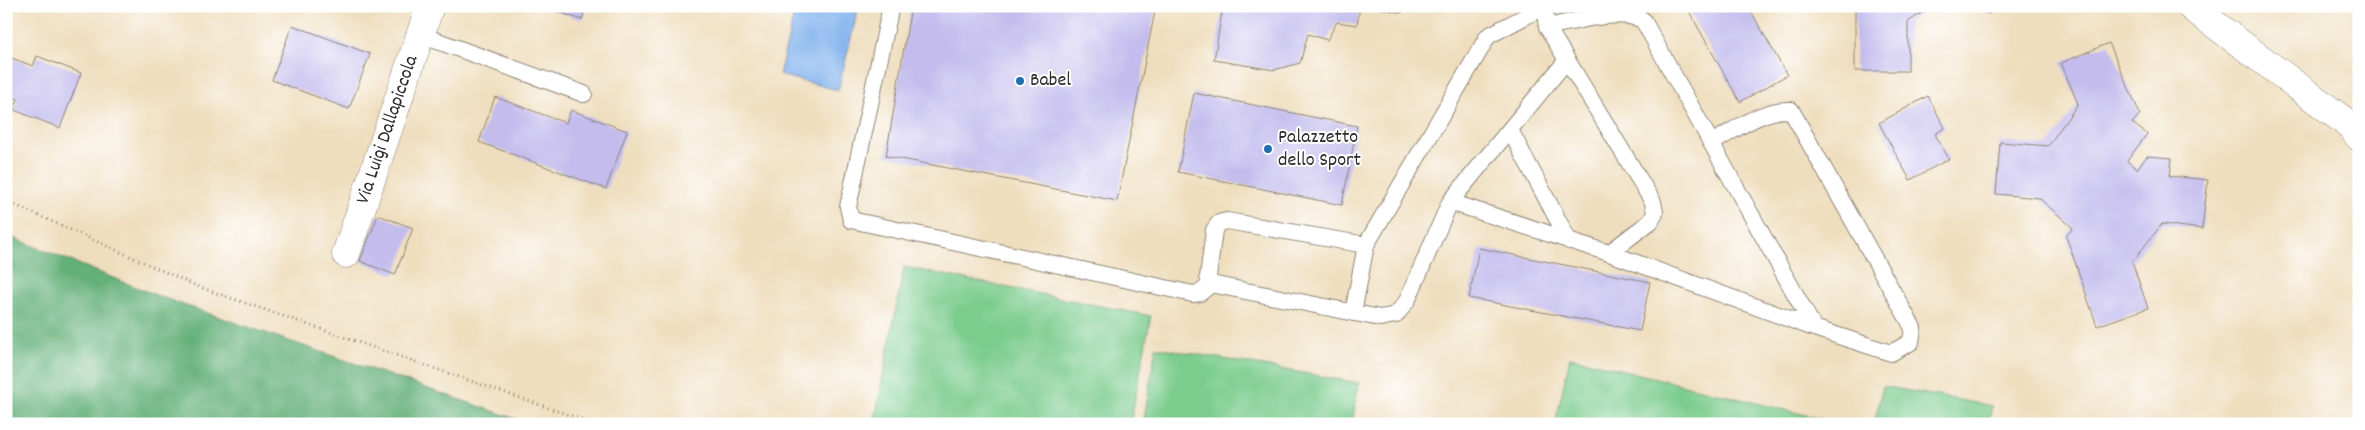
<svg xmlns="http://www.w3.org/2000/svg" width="2365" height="430" viewBox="0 0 2365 430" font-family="Dekko,sans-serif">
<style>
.green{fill:#7bcc8d;stroke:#537c5c}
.forest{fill:#64b078;stroke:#486e52}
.water{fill:#82b2ed;stroke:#566e8c}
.building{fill:#c3bced}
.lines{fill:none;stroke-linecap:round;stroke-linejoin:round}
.service-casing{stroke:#8d8474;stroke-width:18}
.minor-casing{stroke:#8d8474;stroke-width:29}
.path{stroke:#8d8474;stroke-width:3;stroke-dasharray:1 4;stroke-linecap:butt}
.service{stroke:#fff;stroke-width:16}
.minor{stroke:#fff;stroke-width:28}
.poi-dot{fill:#1f6fb2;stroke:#fff;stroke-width:2}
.labels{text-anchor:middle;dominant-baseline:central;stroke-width:4;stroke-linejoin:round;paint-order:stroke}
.poi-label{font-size:20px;fill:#2b2b2b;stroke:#fff;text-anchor:start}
.street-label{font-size:20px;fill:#2b2b2b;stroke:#fff}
</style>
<rect width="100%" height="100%" fill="#fff"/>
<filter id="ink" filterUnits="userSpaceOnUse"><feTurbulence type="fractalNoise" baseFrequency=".02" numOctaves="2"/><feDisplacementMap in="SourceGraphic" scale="10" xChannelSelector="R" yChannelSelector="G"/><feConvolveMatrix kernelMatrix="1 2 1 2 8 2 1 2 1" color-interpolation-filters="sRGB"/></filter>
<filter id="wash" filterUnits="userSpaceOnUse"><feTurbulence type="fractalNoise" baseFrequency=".0096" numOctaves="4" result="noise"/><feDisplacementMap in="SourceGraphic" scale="20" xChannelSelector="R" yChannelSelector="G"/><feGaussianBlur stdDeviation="1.12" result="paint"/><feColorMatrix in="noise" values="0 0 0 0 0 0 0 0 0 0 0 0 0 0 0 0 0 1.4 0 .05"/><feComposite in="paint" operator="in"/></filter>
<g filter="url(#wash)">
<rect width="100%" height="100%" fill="#efdebe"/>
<!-- green -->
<path class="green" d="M904,267L1151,316L1130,424H904L875,418Z
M1156,347L1359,383L1352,424H1143Z
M1570,357L1842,424H1555Z
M1883,386L1992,406L1988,424H1874Z"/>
<!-- forest -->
<path class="forest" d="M6,235L161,297L531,424H6Z"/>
<!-- water -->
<path class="water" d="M796,6H859L838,90L779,75Z"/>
<g id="blocks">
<!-- building -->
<path class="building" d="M548,6H586L582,20L547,8Z
M911,6H1156L1117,201L886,156Z
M1223,6H1360L1357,25L1337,22L1327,40L1308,34L1300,63L1274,70L1214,60Z
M1371,6H1403L1402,13Z
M1686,6H1748L1787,75L1740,102Z
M1855,6H1932L1908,22V71H1855Z
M1971,6H1992L1989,14Z
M292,25L370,54L349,109L272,80Z
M2109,43L2140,114L2132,123L2147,134L2127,161L2137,169L2147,156L2172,158L2170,176L2208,180L2202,229L2162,224L2132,262L2148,308L2097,326L2066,236L2073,228L2039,198L1996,194L2000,142L2048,146L2078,104L2061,63Z
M6,56L33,66L37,56L81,73L60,128L14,110L18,99L6,95Z
M1194,93L1357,126L1342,205L1178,172Z
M1928,96L1945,128L1935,134L1949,159L1910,180L1879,123Z
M495,97L566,123L571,110L627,131L606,189L479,142Z
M378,215L413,228L395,275L360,261Z
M1479,248L1650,282L1640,331L1469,298Z"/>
</g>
</g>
<g filter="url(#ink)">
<use href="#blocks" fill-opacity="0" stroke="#8d8474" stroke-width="1"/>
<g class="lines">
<defs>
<path id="service" d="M891,6L848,207L851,220L1193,294L1200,293L1211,284
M1543,7L1488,36L1366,245L1227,221L1219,223L1214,230L1208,277L1211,284L1380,318L1396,315L1407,301L1450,202L1609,253L1651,221L1655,213L1653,202L1547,27L1544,6
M1547,27C1575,22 1617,8 1643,20L1814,328
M421,35L584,94
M1510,130L1569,241
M1450,202L1567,60
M1609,253L1814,328L1891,353L1911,342L1913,328L1791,110C1763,108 1734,131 1711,143
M1353,313L1366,245"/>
<g id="minor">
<path d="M2190,6L2351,126L2359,137"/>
<path id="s1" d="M346,254L430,6"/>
</g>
</defs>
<!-- service casing -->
<use href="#service" class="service-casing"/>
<!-- minor casing -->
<use href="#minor" class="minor-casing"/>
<!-- path -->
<path class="path" d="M6,201L199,287L595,424"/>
<!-- service -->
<use href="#service" class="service"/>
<!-- minor -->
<use href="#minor" class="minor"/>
</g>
</g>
<!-- markers -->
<g class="poi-dot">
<circle cx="1020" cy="81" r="5"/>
<circle cx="1268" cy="149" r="5"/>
</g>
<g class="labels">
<!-- poi labels -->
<g class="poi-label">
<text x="1030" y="81">Babel</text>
<text x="1278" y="138">Palazzetto<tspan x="1278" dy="23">dello Sport</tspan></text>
</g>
<!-- street labels -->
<g class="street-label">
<text stroke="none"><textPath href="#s1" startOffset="131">Via Luigi Dallapiccola</textPath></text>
</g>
</g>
<!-- margin -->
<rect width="2365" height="430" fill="none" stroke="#fff" stroke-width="25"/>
</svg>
